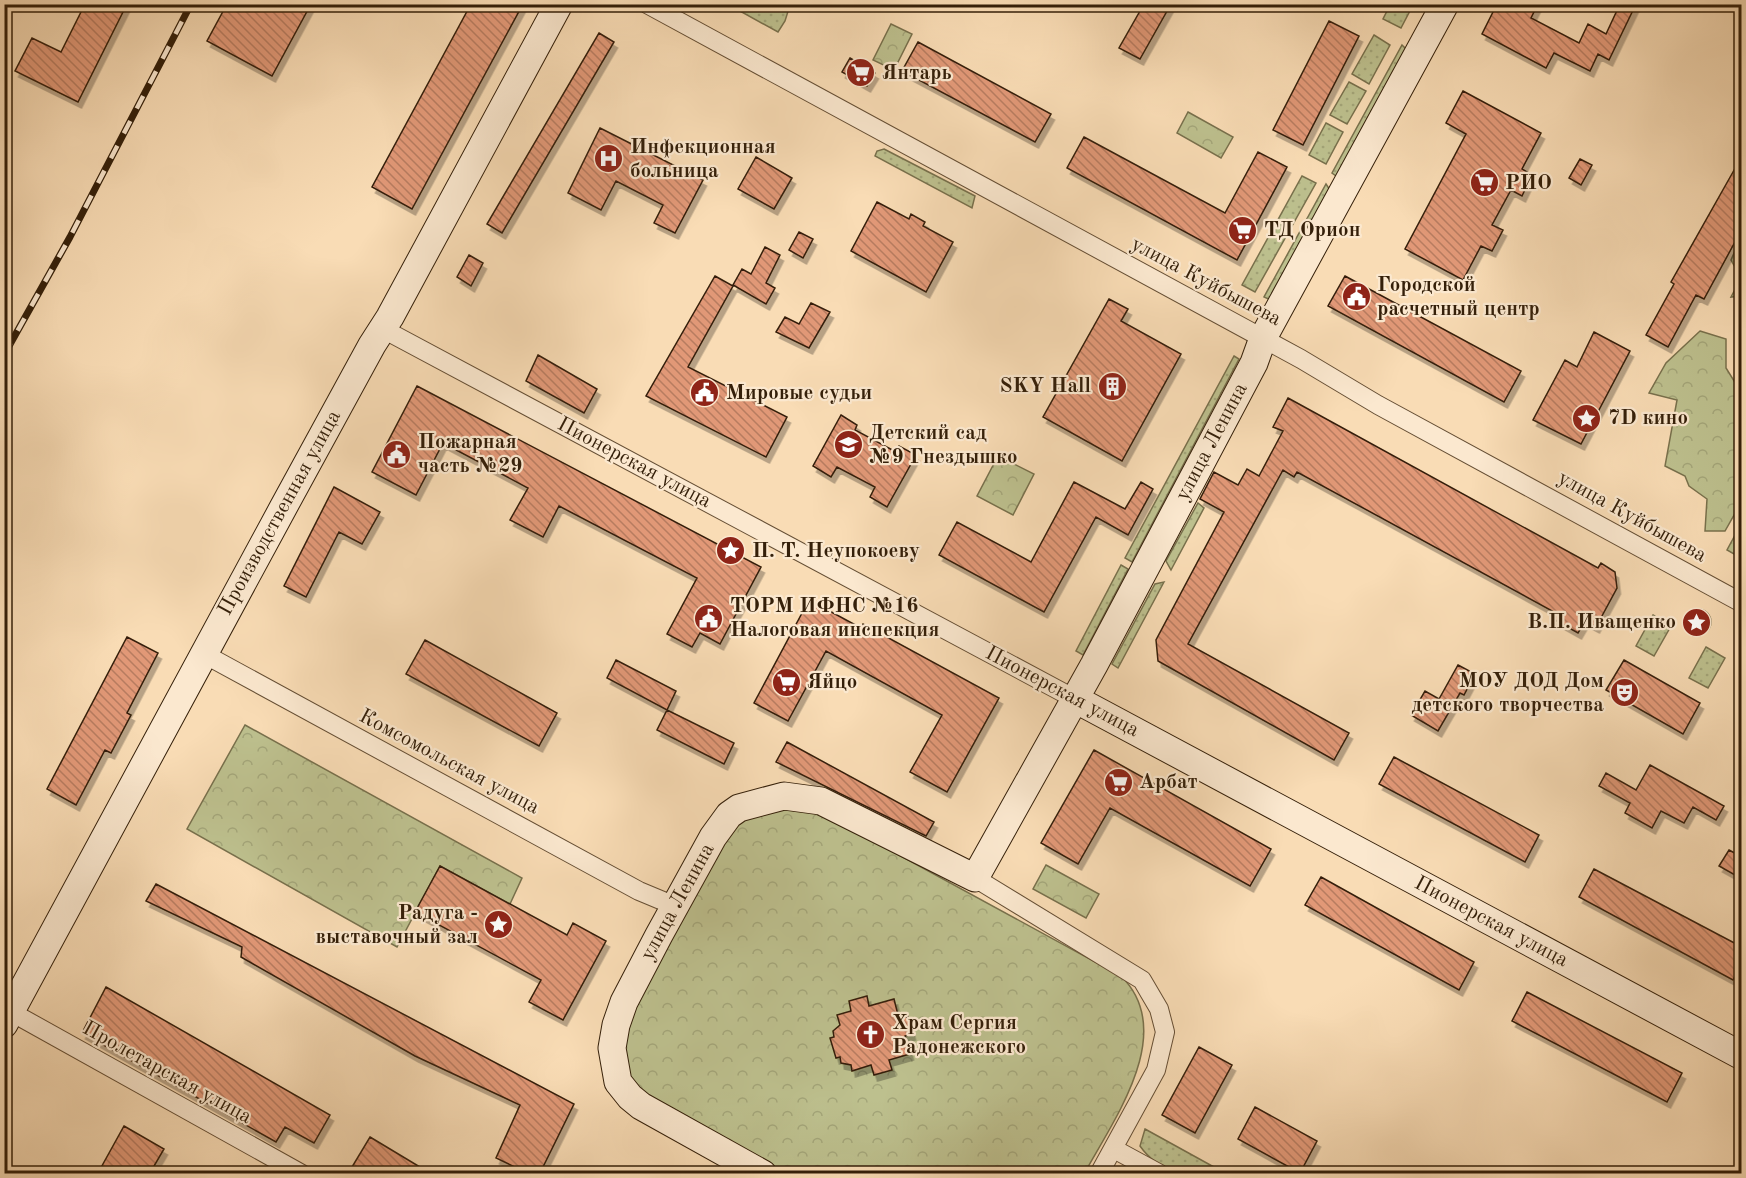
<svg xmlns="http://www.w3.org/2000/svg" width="1746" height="1178" viewBox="0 0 1746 1178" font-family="'Old Standard TT',serif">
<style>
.grass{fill:url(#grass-dots);stroke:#78704c;stroke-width:1.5}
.forest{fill:url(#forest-crowns);stroke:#78704c;stroke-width:1.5}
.building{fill:url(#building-back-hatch);stroke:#341f09;stroke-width:1.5;filter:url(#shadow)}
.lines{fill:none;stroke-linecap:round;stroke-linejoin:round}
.street-casing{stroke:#654e34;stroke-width:20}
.secondary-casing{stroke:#341f09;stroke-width:29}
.street{stroke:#fbe8cf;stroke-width:18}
.secondary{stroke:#fbe8cf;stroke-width:27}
.rail-casing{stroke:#341f09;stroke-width:7}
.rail{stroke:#fbe8cf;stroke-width:4.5;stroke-dasharray:14;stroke-linecap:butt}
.labels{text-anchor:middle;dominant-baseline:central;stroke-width:4.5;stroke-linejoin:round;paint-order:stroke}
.poi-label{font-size:21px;font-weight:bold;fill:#341f09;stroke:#fbe8cf;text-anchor:start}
.street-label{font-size:21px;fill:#341f09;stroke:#fbe8cf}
</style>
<defs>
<pattern id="grass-dots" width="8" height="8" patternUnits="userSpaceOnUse" patternTransform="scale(1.5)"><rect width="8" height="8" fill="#bdc08e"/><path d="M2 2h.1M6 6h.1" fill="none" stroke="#a3a579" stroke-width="1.8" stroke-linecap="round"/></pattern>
<pattern id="forest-crowns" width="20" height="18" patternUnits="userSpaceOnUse" patternTransform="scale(1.5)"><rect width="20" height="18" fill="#bdc08e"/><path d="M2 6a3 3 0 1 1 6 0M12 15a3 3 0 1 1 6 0" fill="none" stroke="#a3a579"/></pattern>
<pattern id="building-back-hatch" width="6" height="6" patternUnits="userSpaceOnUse" patternTransform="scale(1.5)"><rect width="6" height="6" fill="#e19877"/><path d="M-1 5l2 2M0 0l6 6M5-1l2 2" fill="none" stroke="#b77b60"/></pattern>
<filter id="shadow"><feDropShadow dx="3.5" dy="6" stdDeviation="0" flood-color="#0004"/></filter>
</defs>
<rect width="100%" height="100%" fill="#f9dcb5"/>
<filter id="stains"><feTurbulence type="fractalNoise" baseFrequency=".00333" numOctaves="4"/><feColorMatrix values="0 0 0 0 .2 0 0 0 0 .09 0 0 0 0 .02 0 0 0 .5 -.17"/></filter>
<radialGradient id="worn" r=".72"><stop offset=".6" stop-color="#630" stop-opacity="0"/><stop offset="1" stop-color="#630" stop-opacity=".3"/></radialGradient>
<!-- grass -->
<path class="grass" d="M729,5L790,4V5L785,21L778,32Z
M1390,5H1413L1401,28L1383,19Z
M1374,35L1390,45L1369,84L1352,74Z
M1402,45L1406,49L1342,174L1336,176L1332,173Z
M1349,82L1366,91L1347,124L1330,115Z
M1326,123L1343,132L1326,164L1309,155Z
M884,149L975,196L972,208L875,156L877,151Z
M1302,176L1316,183L1255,292L1242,285Z
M1326,184L1332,193L1273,301L1264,297Z
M1234,356L1239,359L1132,562L1125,558Z
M1198,503L1204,508L1171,570L1166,561Z
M1741,524L1742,558H1741L1727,550Z
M1121,565L1128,569L1083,655L1076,651Z
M1164,582L1118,668L1112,664L1155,584Z
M1685 622a13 13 0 1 1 26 0a13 13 0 1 1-26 0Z
M1653,615L1671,626L1654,656L1636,646Z
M1706,647L1725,658L1708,688L1689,678Z
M1145,1129L1223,1172L1222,1173C1190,1174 1161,1176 1140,1146Z"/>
<!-- forest -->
<path class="forest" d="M891,24L912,34L894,70L873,60Z
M1188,112L1233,137L1221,158L1177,133Z
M1741,237V296L1731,297L1741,278L1731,260Z
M1700,331L1726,339V368L1741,392L1742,501L1725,531H1705L1707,499L1689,486L1685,476L1665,466L1677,400L1649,393L1666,363Z
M998,456L1034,474L1013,515L977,496Z
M245,725L522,878L510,904L440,866L397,947L187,829Z
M765,808L822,813L1121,976C1178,1032 1114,1119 1084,1174L783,1173L648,1100L627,1076L623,1026L731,828Z
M1046,865L1099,894L1086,918L1033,889Z"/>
<!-- building -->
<path class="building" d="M85,4H127L78,102L15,71L32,38L61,52Z
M227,4H311L272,76L207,41Z
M471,4H523L412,209L372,187Z
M1144,4H1171L1140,59L1119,48Z
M1497,4H1538L1531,18L1579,43L1588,24L1606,34L1620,4H1636L1609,60L1598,54L1590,71L1554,53L1546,68L1482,34Z
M1329,21L1359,36L1303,145L1273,130Z
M599,33L614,42L502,233L487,224Z
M918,42L1051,114L1035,142L902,71Z
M850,58L875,73L867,86L842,72Z
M1463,91L1541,133L1522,169L1532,175L1522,196L1511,190L1492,225L1503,230L1492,251L1481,246L1463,280L1405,249L1466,134L1446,123Z
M600,128L703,180L675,233L654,223L663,205L616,181L601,210L568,193Z
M1084,137L1225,213L1258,152L1287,167L1237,260L1067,168Z
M1742,156V229L1704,299L1696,295L1668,347L1646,335L1674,284L1671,282Z
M756,157L792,178L774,209L738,189Z
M1580,159L1592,165L1581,185L1569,178Z
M877,202L909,219L911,214L925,222L923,226L953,242L926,292L851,251Z
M799,232L813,239L803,258L789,250Z
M765,247L780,255L766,283L775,288L766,304L733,285L742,269L751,274Z
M469,255L483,263L471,286L457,277Z
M715,276L733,286L688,367L787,417L766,457L646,396Z
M1345,276L1521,371L1504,402L1328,306Z
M1109,299L1128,309L1121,321L1181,354L1122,461L1043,417Z
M811,303L830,312L809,348L776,332L785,317L799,324Z
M1594,332L1630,351L1581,444L1533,420L1565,360L1577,367Z
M538,355L597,389L584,413L526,381Z
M417,386L761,567L720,644L700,633L692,647L667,634L697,578L559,506L543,537L510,520L528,488L443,443L416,495L372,472Z
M1288,398L1598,568L1601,563L1615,572L1617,588L1596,627L1585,621L1578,633L1553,619L1556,613L1297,472L1294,477L1283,470L1188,644L1349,733L1334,760L1158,661L1156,640L1224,512L1200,499L1214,472L1238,485L1247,469L1259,476L1283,431L1273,427Z
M841,415L857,425L855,430L896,452L899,446L916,455L887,507L870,497L875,487L837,467L831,477L813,466Z
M1074,482L1125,509L1141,482L1153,489L1128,535L1096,517L1044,612L939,555L957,522L1031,562Z
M334,487L380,512L362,544L339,532L306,597L284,586Z
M809,600L861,628L863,624L999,698L947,792L910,772L942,715L826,651L788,721L754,703Z
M127,637L158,653L127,713L131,715L111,753L105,750L76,805L47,789Z
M425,640L557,713L539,746L406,674Z
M616,660L676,691L667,710L607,678Z
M1624,660L1700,703L1683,734L1606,690Z
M1458,665L1475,674L1464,695L1460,693L1438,731L1411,715L1425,691L1439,699Z
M667,710L734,743L724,764L657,730Z
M787,742L934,822L926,836L776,762Z
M1094,750L1271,849L1250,886L1110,808L1078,864L1041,843Z
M1394,757L1539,835L1525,862L1379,784Z
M1650,765L1724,806L1716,820L1693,807L1684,823L1661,811L1652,828L1625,813L1630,803L1599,786L1606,773L1636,790Z
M1729,850L1742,857V879L1719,866Z
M440,866L567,935L573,923L606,941L563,1020L529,1002L541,980L415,912Z
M1594,869L1742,947V965L1733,980L1579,897Z
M1321,877L1474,962L1459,990L1305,905Z
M156,884L574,1104L540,1173H517L519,1169L496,1158L520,1105L415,1056L241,957L242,947L146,901Z
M106,987L330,1115L314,1143L285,1127L276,1142L82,1033Z
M1527,992L1682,1073L1667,1102L1512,1021Z
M867,996L869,1006L894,999L899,1019L908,1016L912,1034L905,1036L910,1054L889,1060L892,1070L874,1075L871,1065L852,1071L851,1065L841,1063L840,1057L836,1058L830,1038L834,1037L833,1031L840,1025L837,1015L851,1011L849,1001Z
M1199,1047L1232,1065L1195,1133L1162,1115Z
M1255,1107L1317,1141L1300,1173L1238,1139Z
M124,1126L164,1149L150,1173H98Z
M370,1137L430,1173H364L352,1167Z"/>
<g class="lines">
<defs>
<path id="street" d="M647,4L1301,359L1378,405L1742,603
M383,329L1075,699
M204,654L639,891L675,906
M975,878L1142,980L1159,1009L1165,1032L1156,1070L1099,1174
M11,1012L302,1174
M1114,1149L1160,1174"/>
<path id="secondary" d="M1075,699L1742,1056
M4,1024L283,508L372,345L390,317L559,4
M763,1174L641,1106L630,1097L618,1082L612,1048L616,1025L624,1002L659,935L713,837L729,815L739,808L784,796L821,801L975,878L1094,665L1254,363L1263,338L1445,4"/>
</defs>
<!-- street casing -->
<use href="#street" class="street-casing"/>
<!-- secondary casing -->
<use href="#secondary" class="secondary-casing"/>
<!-- street -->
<use href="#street" class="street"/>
<!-- secondary -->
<use href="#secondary" class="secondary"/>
<defs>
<path id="rail" d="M4,355L70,237L191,4"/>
</defs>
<!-- rail casing -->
<use href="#rail" class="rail-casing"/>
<!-- rail -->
<use href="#rail" class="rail"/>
</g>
<!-- icons -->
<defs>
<symbol id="supermarket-disc" viewBox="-11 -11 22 22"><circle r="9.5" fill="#8f2418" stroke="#fbe8cf"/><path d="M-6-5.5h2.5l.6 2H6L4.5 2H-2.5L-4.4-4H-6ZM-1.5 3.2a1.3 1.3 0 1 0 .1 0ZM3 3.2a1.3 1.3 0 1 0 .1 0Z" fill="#fff"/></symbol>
<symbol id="hospital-disc" viewBox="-11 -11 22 22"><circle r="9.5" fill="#8f2418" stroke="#fbe8cf"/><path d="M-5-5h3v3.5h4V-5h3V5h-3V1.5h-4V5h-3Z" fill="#fff"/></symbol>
<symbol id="civic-disc" viewBox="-11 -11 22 22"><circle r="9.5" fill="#8f2418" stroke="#fbe8cf"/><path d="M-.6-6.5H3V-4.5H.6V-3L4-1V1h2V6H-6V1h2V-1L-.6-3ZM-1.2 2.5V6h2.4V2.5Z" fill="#fff"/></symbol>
<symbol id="building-disc" viewBox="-11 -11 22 22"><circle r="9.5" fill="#8f2418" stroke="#fbe8cf"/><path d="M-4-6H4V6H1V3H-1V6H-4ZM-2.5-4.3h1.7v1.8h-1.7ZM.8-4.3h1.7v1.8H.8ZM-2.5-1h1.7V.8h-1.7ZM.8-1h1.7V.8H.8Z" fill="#fff"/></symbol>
<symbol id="sight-disc" viewBox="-11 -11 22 22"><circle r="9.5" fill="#8f2418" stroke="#fbe8cf"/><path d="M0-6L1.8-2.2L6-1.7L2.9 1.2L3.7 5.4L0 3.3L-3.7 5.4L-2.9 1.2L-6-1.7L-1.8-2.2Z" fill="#fff"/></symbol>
<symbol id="school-disc" viewBox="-11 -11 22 22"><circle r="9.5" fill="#8f2418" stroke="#fbe8cf"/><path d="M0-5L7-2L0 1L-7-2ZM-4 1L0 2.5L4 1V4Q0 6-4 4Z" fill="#fff"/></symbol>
<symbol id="theatre-disc" viewBox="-11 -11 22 22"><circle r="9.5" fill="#8f2418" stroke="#fbe8cf"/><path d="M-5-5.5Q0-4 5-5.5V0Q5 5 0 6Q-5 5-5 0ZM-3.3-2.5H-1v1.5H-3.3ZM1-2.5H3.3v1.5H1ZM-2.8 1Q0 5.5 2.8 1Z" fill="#fff"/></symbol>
<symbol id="church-disc" viewBox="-11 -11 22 22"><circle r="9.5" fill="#8f2418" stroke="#fbe8cf"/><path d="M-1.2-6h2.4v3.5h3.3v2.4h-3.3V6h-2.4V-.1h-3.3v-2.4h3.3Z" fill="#fff"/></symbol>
</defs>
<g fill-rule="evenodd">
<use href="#supermarket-disc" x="844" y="56" width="33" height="33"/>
<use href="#hospital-disc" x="592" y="142" width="33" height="33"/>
<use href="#supermarket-disc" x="1468" y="166" width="33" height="33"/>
<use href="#supermarket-disc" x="1226" y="214" width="33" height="33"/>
<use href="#civic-disc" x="1340" y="280" width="33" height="33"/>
<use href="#building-disc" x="1096" y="370" width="33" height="33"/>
<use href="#civic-disc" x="688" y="376" width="33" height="33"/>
<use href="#sight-disc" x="1570" y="402" width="33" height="33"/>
<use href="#school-disc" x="832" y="428" width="33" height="33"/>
<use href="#civic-disc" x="380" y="438" width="33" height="33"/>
<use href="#sight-disc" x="714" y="534" width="33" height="33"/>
<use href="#civic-disc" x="692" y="602" width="33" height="33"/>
<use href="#sight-disc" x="1680" y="606" width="33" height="33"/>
<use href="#supermarket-disc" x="770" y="666" width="33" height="33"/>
<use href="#theatre-disc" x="1608" y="676" width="33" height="33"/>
<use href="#supermarket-disc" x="1102" y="766" width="33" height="33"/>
<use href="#sight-disc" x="482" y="908" width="33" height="33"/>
<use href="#church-disc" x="854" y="1018" width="33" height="33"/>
</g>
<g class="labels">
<!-- poi labels -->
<g class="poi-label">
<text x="882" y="73">Янтарь</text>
<text x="630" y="147">Инфекционная<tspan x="630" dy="24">больница</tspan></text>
<text x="1505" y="183">РИО</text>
<text x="1264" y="230">ТД Орион</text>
<text x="1377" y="285">Городской<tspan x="1377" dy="24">расчетный центр</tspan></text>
<text x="1091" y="386" text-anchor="end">SKY Hall</text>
<text x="726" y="393">Мировые судьи</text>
<text x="1608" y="418">7D кино</text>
<text x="869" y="433">Детский сад<tspan x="869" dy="24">№9 Гнездышко</tspan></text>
<text x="418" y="442">Пожарная<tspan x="418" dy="24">часть №29</tspan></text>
<text x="752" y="551">П. Т. Неупокоеву</text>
<text x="730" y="606">ТОРМ ИФНС №16<tspan x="730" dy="24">Налоговая инспекция</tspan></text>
<text x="1676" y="622" text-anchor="end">В.П. Иващенко</text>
<text x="1604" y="681" text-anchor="end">МОУ ДОД Дом<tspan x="1604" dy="24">детского творчества</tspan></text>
<text x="807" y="682">Яйцо</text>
<text x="1139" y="782">Арбат</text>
<text x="478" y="913" text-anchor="end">Радуга -<tspan x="478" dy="24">выставочный зал</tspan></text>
<text x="892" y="1023">Храм Сергия<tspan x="892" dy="24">Радонежского</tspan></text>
</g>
<!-- street labels -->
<g class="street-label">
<text transform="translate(1206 282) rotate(28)">улица Куйбышева</text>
<text transform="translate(1212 442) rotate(-62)">улица Ленина</text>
<text transform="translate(634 463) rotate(28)">Пионерская улица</text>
<text transform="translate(280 513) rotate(-61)">Производственная улица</text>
<text transform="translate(1632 517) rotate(29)">улица Куйбышева</text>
<text transform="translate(1062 692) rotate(28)">Пионерская улица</text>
<text transform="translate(449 762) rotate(28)">Комсомольская улица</text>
<text transform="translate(678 902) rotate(-61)">улица Ленина</text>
<text transform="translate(1491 922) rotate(28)">Пионерская улица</text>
<text transform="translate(167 1073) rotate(29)">Пролетарская улица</text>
</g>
</g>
<!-- margin -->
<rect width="1746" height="1178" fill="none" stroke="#f9dcb5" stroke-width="24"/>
<rect x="6" y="6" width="1734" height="1166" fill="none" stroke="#341f09" stroke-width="3"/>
<rect x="12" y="12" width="1722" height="1154" fill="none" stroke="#341f09" stroke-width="1.5"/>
<rect width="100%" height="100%" filter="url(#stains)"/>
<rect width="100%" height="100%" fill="url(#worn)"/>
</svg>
